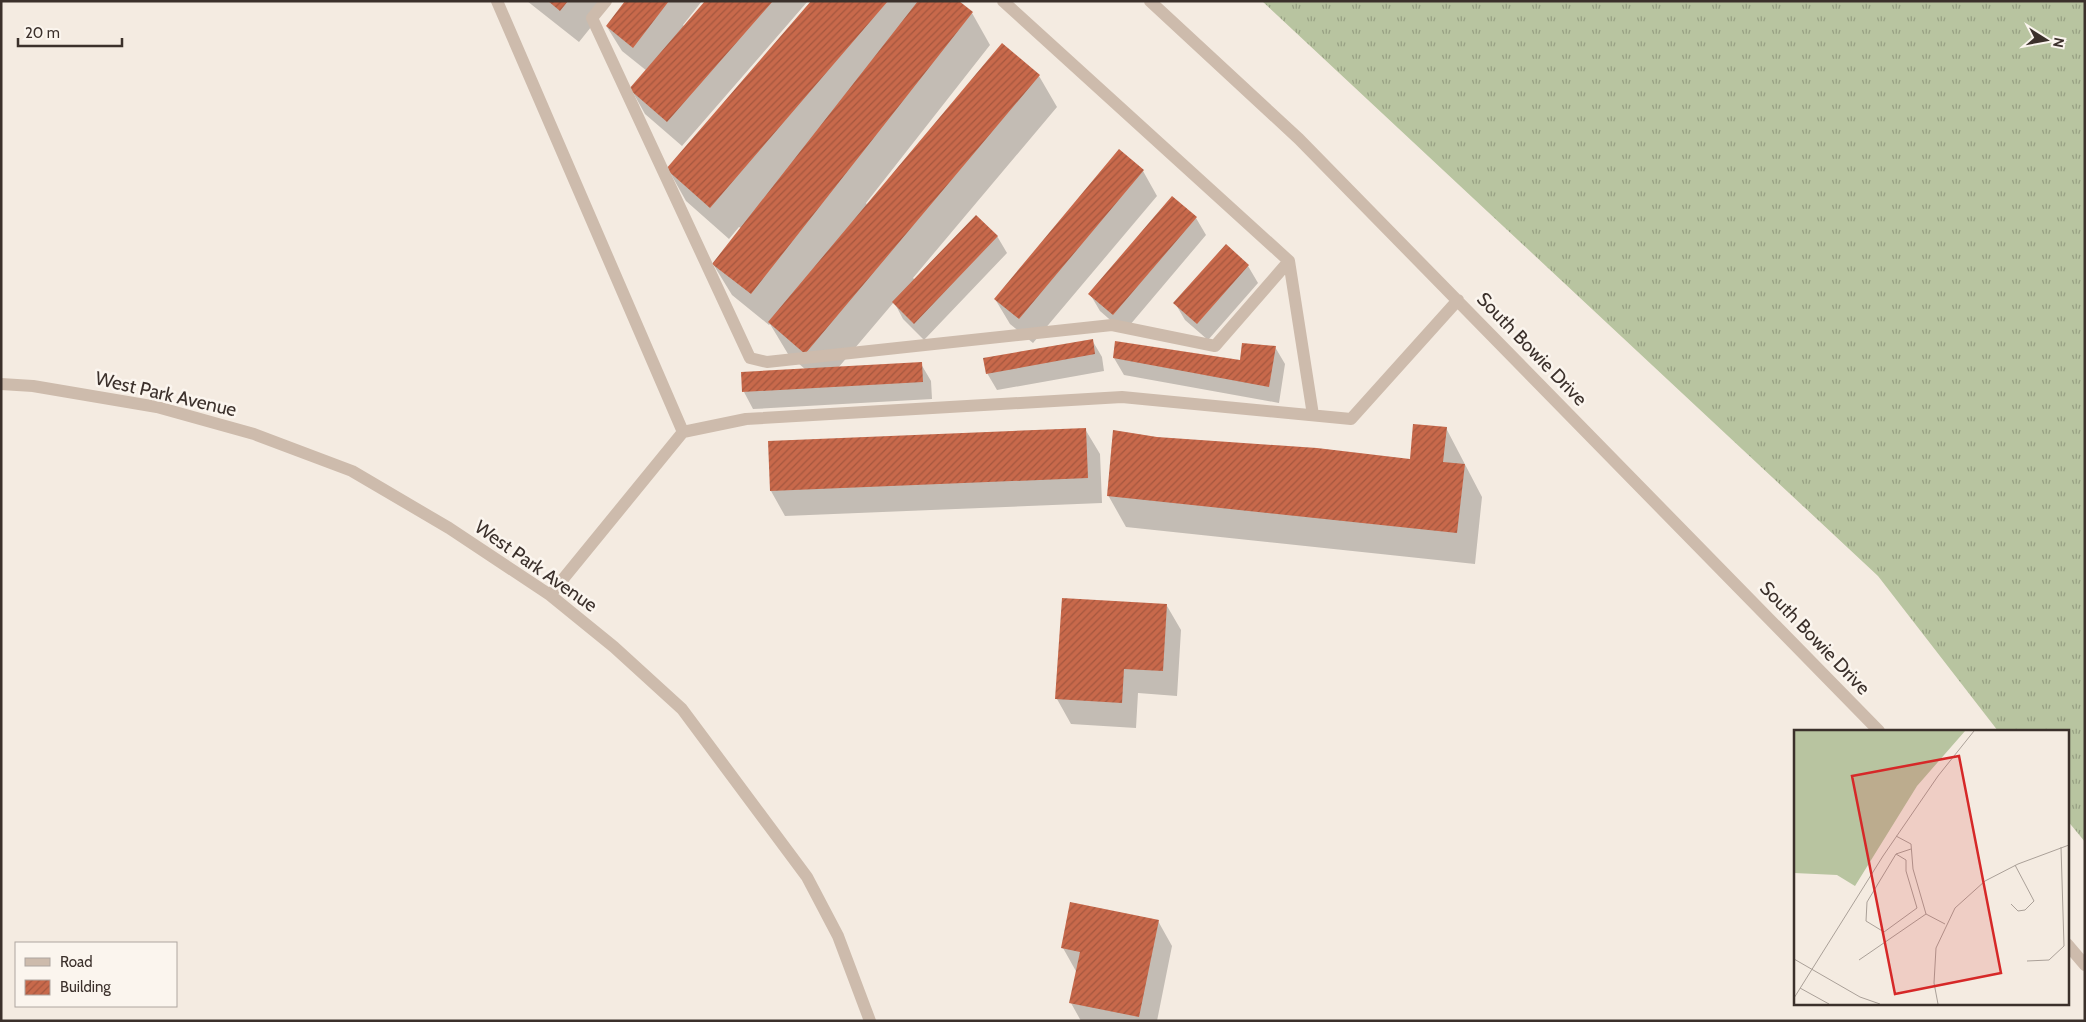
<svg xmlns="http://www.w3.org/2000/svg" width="2086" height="1022" viewBox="0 0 2086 1022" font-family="Cabin,sans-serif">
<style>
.grass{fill:url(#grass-tufts)}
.shadow{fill:#0003}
.building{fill:url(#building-hatch)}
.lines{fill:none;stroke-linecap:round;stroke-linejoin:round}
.minor{stroke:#cdbbac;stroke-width:12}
.labels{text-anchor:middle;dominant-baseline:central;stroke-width:5;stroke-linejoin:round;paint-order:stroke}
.street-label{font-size:19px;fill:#3b302b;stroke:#fbf5ee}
.inset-road{fill:none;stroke:#aaa098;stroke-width:1}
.view{fill:#d62828;fill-opacity:0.15;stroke:#d62828;stroke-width:2.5}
.inset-edge{fill:none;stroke:#3b302b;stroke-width:2.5}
</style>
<defs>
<pattern id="grass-tufts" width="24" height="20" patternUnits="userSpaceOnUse" patternTransform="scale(1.25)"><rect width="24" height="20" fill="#b8c4a0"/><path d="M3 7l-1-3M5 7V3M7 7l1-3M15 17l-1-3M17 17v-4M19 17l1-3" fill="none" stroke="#97a083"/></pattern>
<pattern id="building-hatch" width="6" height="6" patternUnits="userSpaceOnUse" patternTransform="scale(1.25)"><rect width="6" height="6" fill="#c8694b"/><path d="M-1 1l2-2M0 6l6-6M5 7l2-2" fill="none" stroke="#a4573f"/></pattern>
</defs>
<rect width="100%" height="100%" fill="#f4ebe1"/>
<!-- grass -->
<path class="grass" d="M1262,1H2085V842L2067,820V731H1998L1878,576Z"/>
<!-- shadow -->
<path class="shadow" d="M527,1H612L579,42Z
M627,1H702L683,25L685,27L707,1H808L682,146L645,114L631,89L647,71L622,51L607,27Z
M813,1H957L972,13L990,45L866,203L867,205L1039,76L1057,107L913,278L915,280L997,236L1007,253L924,340L903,319L894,302L838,368L921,364L931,381L932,399L753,409L744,392L806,370L788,354L770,324L769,325L732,295L713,264L741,228L739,227L729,239L686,201L668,169Z
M1143,171L1157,196L1033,343L1010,324L995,299Z
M1196,218L1206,235L1124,332L1100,311L1090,294Z
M1248,266L1258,283L1208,340L1185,320L1175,303Z
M1092,340L1102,357L1104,371L997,390L987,373Z
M1275,347L1285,364L1279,403L1124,375L1114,358L1241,361Z
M1446,428L1482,497L1475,564L1126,527L1108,495L1157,438L1411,460Z
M1085,429L1100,454L1102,503L785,516L771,491L769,442Z
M1167,606L1181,630L1177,696L1138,693L1136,728L1071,724L1057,699Z
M1158,921L1172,946L1157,1021H1081L1071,1003L1077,973L1063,948Z"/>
<!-- building -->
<path class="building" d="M548,1H568L560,11Z
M625,1H669L633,48L606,26Z
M705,1H773L667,122L629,89Z
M811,1H888L710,208L666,169Z
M918,1H959L973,12L751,294L712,264Z
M1002,43L1040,75L805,354L768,322Z
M1119,149L1144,170L1019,319L994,299Z
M1172,196L1197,217L1113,315L1088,294Z
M976,215L998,236L914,324L892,302Z
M1226,244L1249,265L1197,324L1173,303Z
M1093,339L1095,354L986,374L983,358Z
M1115,341L1240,360L1242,343L1276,346L1269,387L1113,358Z
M922,362L923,382L742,392L741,372Z
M1413,424L1447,427L1443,462L1465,464L1457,533L1107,496L1113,430L1157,437L1317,448L1410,459Z
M1086,428L1088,478L770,491L768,441Z
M1062,598L1167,604L1163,671L1124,669L1122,703L1055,699Z
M1070,902L1159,920L1139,1017L1069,1003L1080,952L1061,948Z"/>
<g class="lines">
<!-- minor -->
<path class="minor" d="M497,1L683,432
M606,1L592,18L750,358L767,362L1112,325L1215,346L1289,261
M1003,1L1289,261L1313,415
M1150,1L1299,139L1879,731
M1,384L33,386L157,407L254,434L352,471L449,528L550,595L614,647L682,709L807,877L838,936L870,1021
M550,595L683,432L746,419L1122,397L1351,419L1458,300
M2067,944L2085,965"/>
</g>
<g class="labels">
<!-- street labels -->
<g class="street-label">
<text transform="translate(1532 349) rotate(46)">South Bowie Drive</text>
<text transform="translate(166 394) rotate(13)">West Park Avenue</text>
<text transform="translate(536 566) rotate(35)">West Park Avenue</text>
<text transform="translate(1815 638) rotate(46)">South Bowie Drive</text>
</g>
</g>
<!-- overview -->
<g transform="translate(1794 730)">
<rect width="275" height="275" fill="#f4ebe1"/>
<path d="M0,1H171L123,56L61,156L43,145L0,143Z" fill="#b8c4a0"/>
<path class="inset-road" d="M102,106L117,114L119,139L132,184L151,194M102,124L112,130V141L123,178L90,202L72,191L73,172L102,124L117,119M217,174L224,181L231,180L240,171L221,135M0,229L66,267L86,274M65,230L132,184M233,231L255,230L270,216L267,117M6,258L35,274M0,268L89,126L144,46L180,1M144,274L140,253L142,218L161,178L191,151L224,134L275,115"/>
<path class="view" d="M165,26L207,243L101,264L58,46Z"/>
<rect width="275" height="275" class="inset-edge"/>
</g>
<!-- border -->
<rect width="2086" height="1022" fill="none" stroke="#3b302b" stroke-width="5"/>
<!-- legend -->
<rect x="15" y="942" width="162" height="65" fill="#fbf5ee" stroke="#aea6a0"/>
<rect x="25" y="958" width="25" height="8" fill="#cdbbac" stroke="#aea6a0"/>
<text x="60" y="967" font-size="15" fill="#3b302b">Road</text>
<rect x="25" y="980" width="25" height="15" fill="url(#building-hatch)" stroke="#aea6a0"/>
<text x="60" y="992" font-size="15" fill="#3b302b">Building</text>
<!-- north arrow -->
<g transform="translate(2046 40) rotate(101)" stroke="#fbf5ee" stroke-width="4" paint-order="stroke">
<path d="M0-4L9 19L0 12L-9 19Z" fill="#3b302b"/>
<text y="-8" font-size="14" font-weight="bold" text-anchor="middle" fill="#3b302b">N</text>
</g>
<!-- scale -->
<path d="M18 38v8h104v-8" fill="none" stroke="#3b302b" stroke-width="2.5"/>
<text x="25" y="38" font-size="15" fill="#3b302b" stroke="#fbf5ee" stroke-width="4" paint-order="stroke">20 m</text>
</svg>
